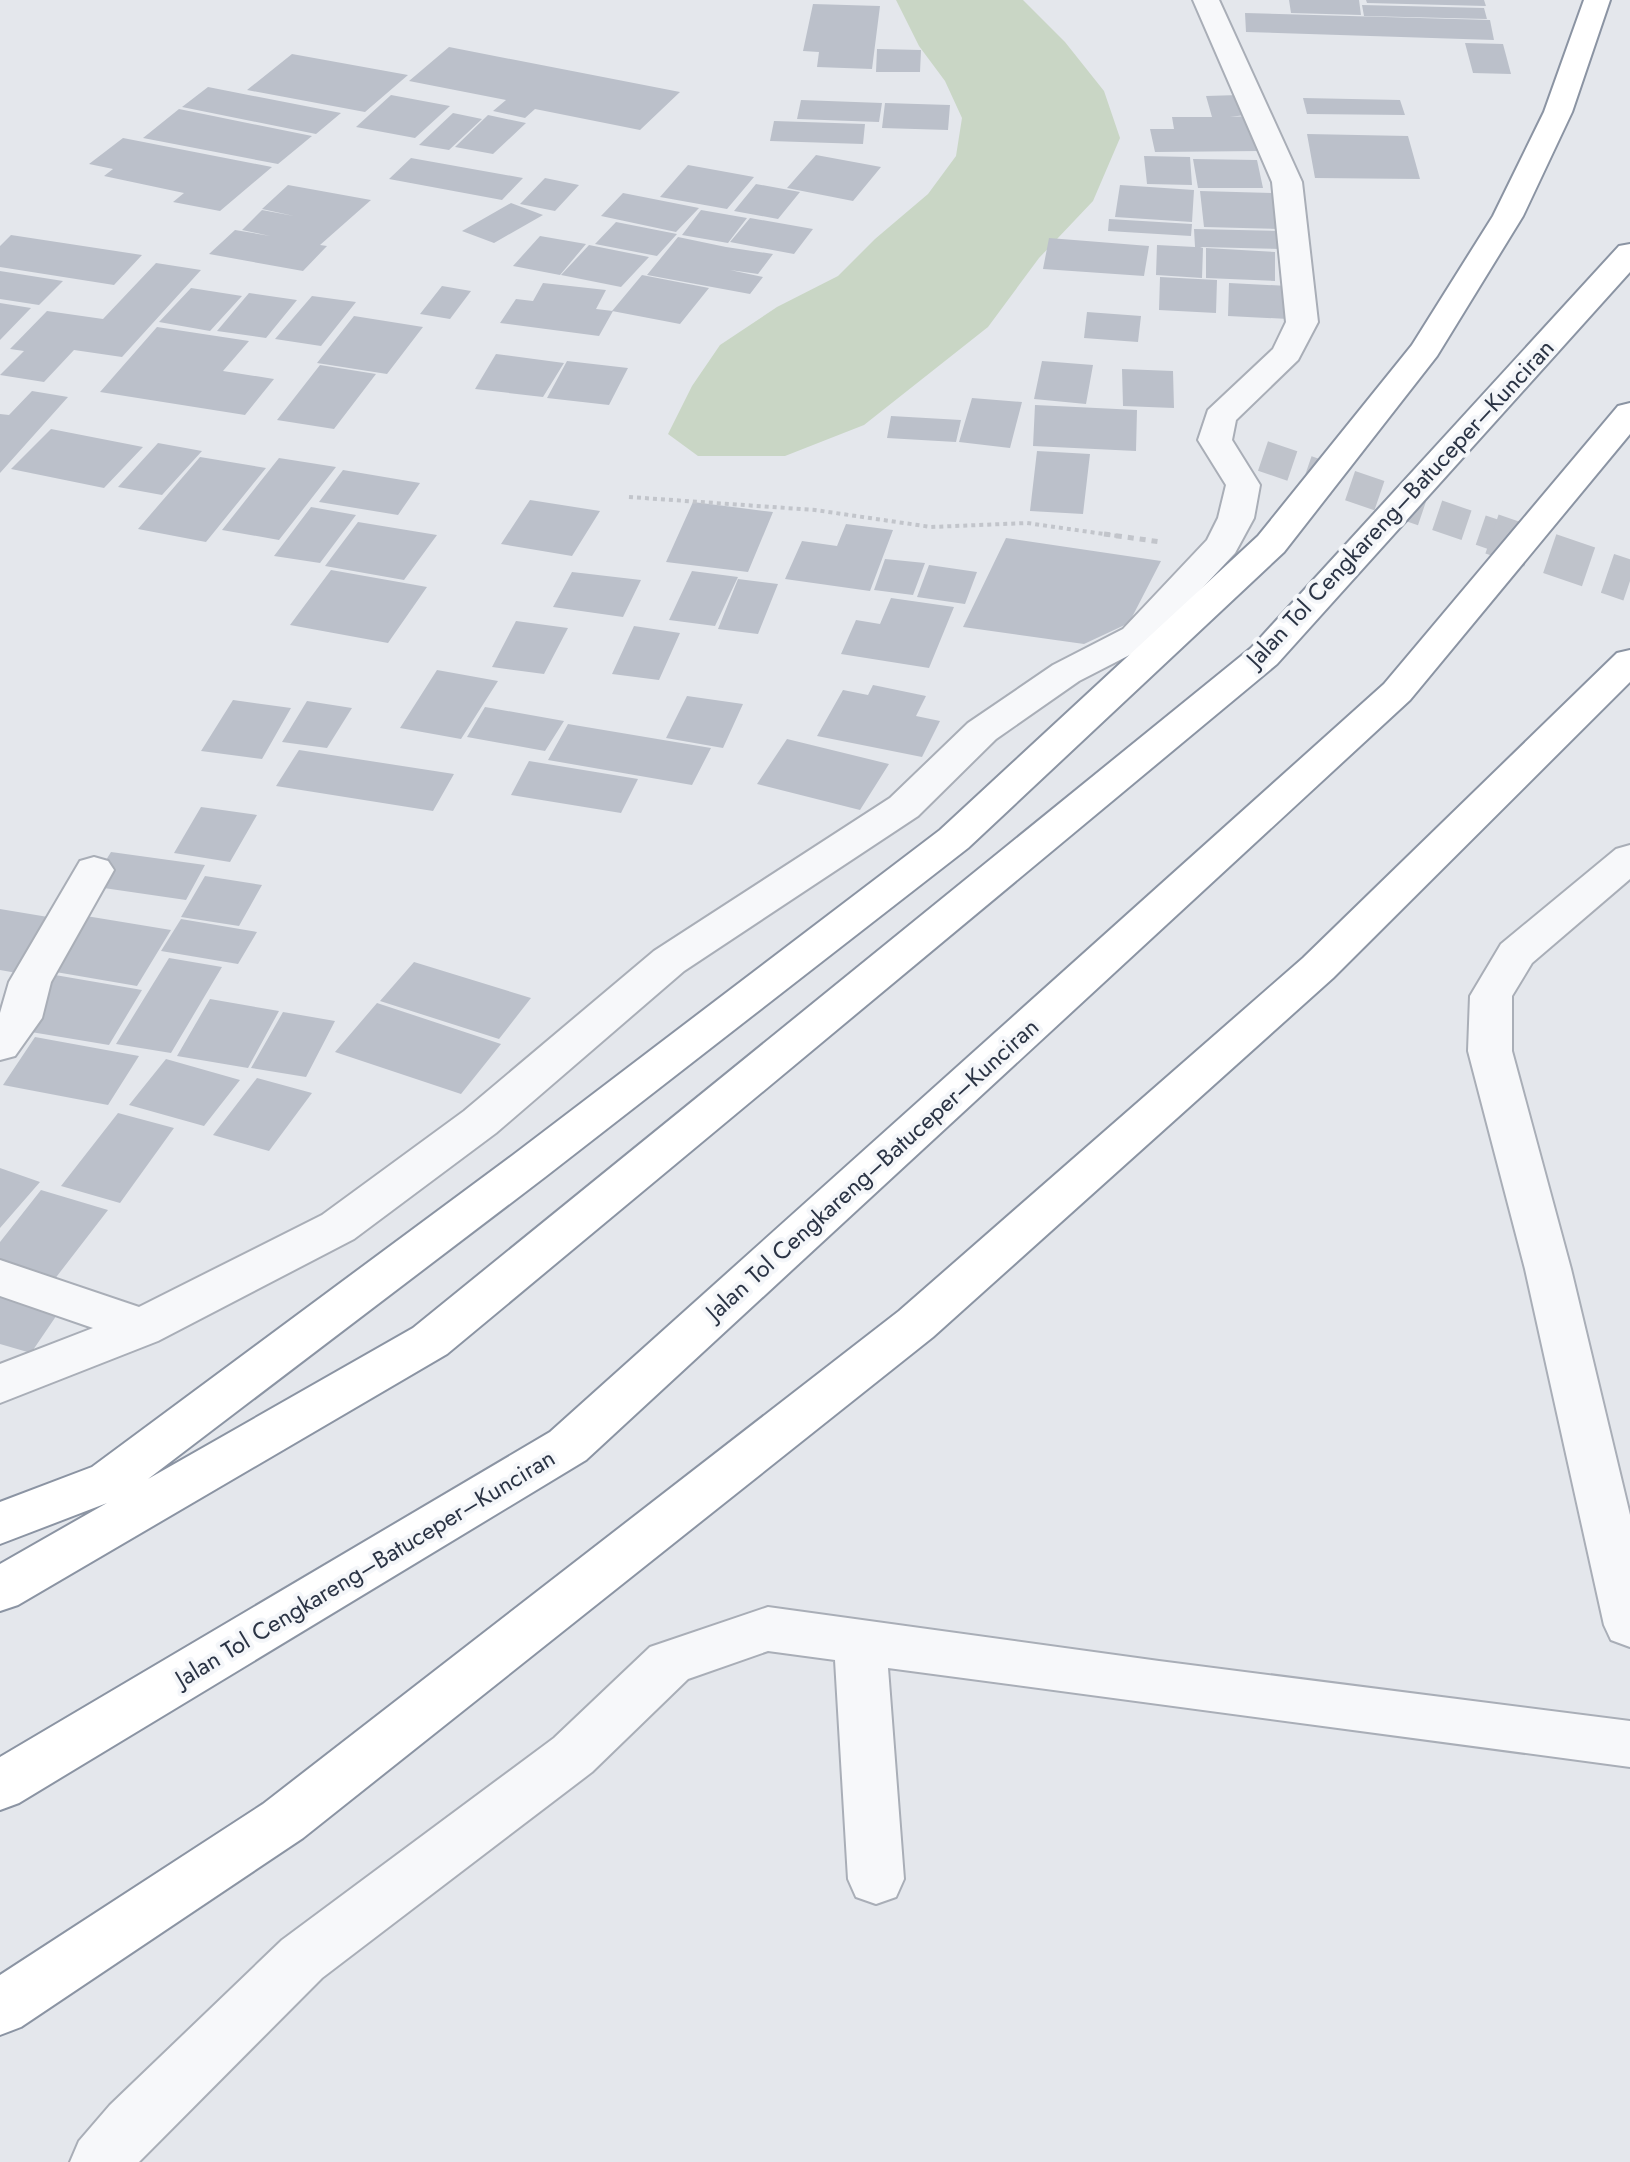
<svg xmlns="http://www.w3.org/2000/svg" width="1630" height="2162" viewBox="0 0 1630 2162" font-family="Jost,sans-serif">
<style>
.green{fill:#c9d6c5}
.building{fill:#bbc0ca}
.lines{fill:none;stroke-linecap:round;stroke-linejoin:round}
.minor-tunnel-far1{stroke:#bfc3cb;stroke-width:31;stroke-dasharray:31 15;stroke-linecap:butt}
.minor-tunnel{stroke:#bfc3cb;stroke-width:41;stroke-dasharray:41 20;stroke-linecap:butt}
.minor-casing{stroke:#a9aeb7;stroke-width:4}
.motorway-casing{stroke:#8b94a3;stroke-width:4}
.path-far1{stroke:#c2c5cb;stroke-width:4;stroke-dasharray:4 4;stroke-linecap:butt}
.path{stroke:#c2c5cb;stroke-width:5;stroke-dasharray:6 6;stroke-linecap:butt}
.minor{fill:#f7f8fa;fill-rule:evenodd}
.motorway{fill:#fff;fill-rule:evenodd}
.labels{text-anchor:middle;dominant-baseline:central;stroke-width:8;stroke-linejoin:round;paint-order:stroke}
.street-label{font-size:24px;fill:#2b3445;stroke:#f4f6f9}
</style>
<rect width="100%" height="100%" fill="#e4e7ec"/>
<!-- green -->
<path class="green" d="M896,0H1023L1065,42L1104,91L1120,138L1093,201L1039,258L988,327L864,425L785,456H698L668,434L692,386L720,345L777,307L838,276L875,239L928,194L956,156L962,118L945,81L919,46Z"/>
<!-- building -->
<path class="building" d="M1289,0H1359L1361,15L1291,13Z
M1366,0H1484L1486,6L1367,3Z
M813,4L880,6L872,69L817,67L819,52L803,51Z
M1362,5L1484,8L1487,19L1364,16Z
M1245,13L1490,20L1494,40L1246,32Z
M1465,43L1503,44L1511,74L1473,73Z
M449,47L680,92L640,130L535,109L525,118L493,111L506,100L409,81Z
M877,49L921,50L920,72H876Z
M292,54L408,75L365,112L247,90Z
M208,87L341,113L316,134L182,107Z
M391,95L450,106L415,138L356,127Z
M1238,95L1245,115L1230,117L1250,116L1260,151L1155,152L1150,129H1174L1172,117H1212L1206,96Z
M1303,98L1400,100L1405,115L1307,114Z
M801,100L882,103L879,122L797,119Z
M885,103L950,105L948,130L882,128Z
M179,109L312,136L278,164L143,138Z
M453,113L482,119L449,150L419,145Z
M488,115L526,123L493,154L455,147Z
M774,121L865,124L863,144L770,141Z
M1307,134L1408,136L1420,179L1315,178Z
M123,138L272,167L220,211L173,202L184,193L104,176L113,169L89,164Z
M816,155L881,167L853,201L787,188Z
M1144,156L1190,157L1192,185L1147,184Z
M411,158L523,178L502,200L389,179Z
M1193,159L1257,160L1263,188H1198Z
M688,165L754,177L727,209L660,197Z
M545,178L579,185L555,211L520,204Z
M756,184L800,192L778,219L734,211Z
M288,185L371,200L320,245L327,246L303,271L209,254L235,230L270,236L242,230L262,210L294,216L262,209Z
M1120,185L1194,190L1192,222L1115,217Z
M1200,191L1274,193L1278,229L1204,227Z
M623,193L699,208L676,232L601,216Z
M511,203L543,215L494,243L462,231Z
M701,210L747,218L728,243L682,235Z
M750,218L813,229L794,254L730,242Z
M1109,219L1192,224L1191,236L1108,231Z
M616,222L677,234L657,256L595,244Z
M1194,229L1280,231L1282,249L1200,247L1203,248L1202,278L1156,275L1157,245L1195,247Z
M11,235L142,255L114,285L0,267V246Z
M540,236L586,244L560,275L513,266Z
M678,237L726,247L773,254L758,274L730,270L763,277L750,294L647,275Z
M1049,238L1149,246L1144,276L1043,269Z
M589,245L649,257L621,287L561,275Z
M1206,248L1275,252V281L1206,278Z
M156,263L201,270L122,357L74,350L44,382L0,375L24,351L10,349L47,311L103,319Z
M0,271L63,281L39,305L0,299Z
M642,275L709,288L680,324L612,311Z
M1160,277L1217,280L1216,313L1159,310Z
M543,283L606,290L596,309L613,311L599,336L500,323L516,299L533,301Z
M1229,283L1288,286V319L1228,316Z
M442,286L471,291L450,319L420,314Z
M191,288L242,296L210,331L159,322Z
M249,293L297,300L266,338L217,331Z
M312,296L356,302L321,346L275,339Z
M0,303L31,308L0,340Z
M1087,312L1141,316L1138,342L1084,338Z
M354,316L423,327L387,374L317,363Z
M157,327L249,341L223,371L274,379L245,415L100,392Z
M496,354L564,363L543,397L475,389Z
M567,361L628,368L609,405L547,398Z
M1042,361L1093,365L1086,404L1034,399Z
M320,365L376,374L334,429L277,420Z
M1122,369L1173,371L1174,408L1123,406Z
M32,391L68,397L0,473V414L9,415Z
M972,398L1022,402L1010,448L959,442Z
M1035,405L1137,410L1136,451L1033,446Z
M891,416L961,420L956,442L887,438Z
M51,429L143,447L104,488L11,469Z
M158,443L202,451L162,495L118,487Z
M1037,451L1090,454L1083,514L1030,511Z
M200,457L266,468L206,542L138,529Z
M279,458L336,467L279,540L222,530Z
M343,470L420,483L398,515L319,502Z
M530,500L600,511L572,556L501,544Z
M693,502L773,512L748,572L666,562Z
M311,507L356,515L320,563L274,556Z
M358,522L437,535L404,580L325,566Z
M846,524L893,530L870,591L785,579L802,541L837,546Z
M1006,538L1161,561L1129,623L1084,644L963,627Z
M885,559L925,563L913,595L874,590Z
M929,565L977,572L965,604L917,597Z
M331,570L427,587L388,643L290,625Z
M692,571L738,577L715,626L669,620Z
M572,572L641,580L623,617L553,607Z
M738,579L778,584L758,634L718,629Z
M891,598L954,607L929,668L841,654L856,620L880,624Z
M516,621L568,628L544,674L492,667Z
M634,626L680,633L659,680L612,674Z
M437,670L498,681L461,739L400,728Z
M873,685L926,696L916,716L940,721L922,757L817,736L843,690L868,695Z
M687,696L743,704L723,748L666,738Z
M233,700L291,708L262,759L201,751Z
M307,701L352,708L327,748L282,742Z
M485,707L564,721L545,751L467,737Z
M568,724L711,748L692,785L548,760Z
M787,739L889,764L860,810L757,784Z
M299,750L454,774L433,811L276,786Z
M529,761L638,779L621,813L511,795Z
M201,807L257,815L230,862L174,853Z
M111,852L205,865L186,900L90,886Z
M205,876L262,885L239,926L181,917Z
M0,909L54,918L17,973L0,970Z
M80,915L171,930L137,986L44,970Z
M181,919L257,932L238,964L161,951Z
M169,958L222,967L171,1053L116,1044Z
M414,962L531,998L499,1039L380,1001Z
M55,975L142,990L109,1045L19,1030Z
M210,999L279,1011L248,1068L177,1056Z
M377,1003L501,1044L461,1094L335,1052Z
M283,1012L335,1021L306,1077L251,1068Z
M35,1037L139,1056L108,1105L3,1085Z
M166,1059L240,1080L204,1126L129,1105Z
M257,1078L312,1093L269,1151L213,1135Z
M118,1113L174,1128L120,1203L61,1186Z
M0,1168L40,1182L0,1228Z
M41,1190L108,1210L54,1280L0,1263V1242Z
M0,1285L65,1303L31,1353L0,1344Z"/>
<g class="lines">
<!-- minor-tunnel-far1 -->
<path class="minor-tunnel-far1" d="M1263,456L1498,536"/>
<!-- minor-tunnel -->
<path class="minor-tunnel" d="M1492,534L1630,581"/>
<defs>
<path id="minor" d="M1193,0H1219L1302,182L1318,322L1298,360L1236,420L1232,440L1260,485L1254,518L1235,553L1149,645L1079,681L996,739L918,816L684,971L496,1133L354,1239L158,1341L0,1403V1364L93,1328L0,1296V1260L139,1307L322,1215L464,1111L654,951L890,798L968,723L1053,665L1123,629L1207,540L1218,518L1226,485L1198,440L1208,410L1273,349L1286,322L1272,182Z
M1630,845V879L1532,963L1512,996V1051L1571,1269L1630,1515V1647L1611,1640L1604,1625L1525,1269L1468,1051L1470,996L1501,944L1616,849Z
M94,857L108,861L114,870L51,982L42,1018L15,1056L0,1060V1013L9,982L80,861Z
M768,1607L1159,1661L1630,1721V1767L888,1668L904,1879L896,1897L876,1904L856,1897L848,1879L835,1660L768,1651L688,1679L592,1772L322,1978L139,2162H70L79,2141L110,2105L282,1940L554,1738L650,1647Z"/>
<path id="motorway" d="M1584,0H1610L1572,112L1523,216L1437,356L1284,552L968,848L545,1177L148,1479L413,1328L1251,648L1619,246L1630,244V272L1277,664L447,1354L18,1605L0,1611V1564L107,1503L0,1544V1502L92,1467L513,1155L940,830L1258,536L1412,345L1493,216L1544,112Z
M1630,403V434L1410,700L586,1460L19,1803L0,1810V1757L550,1432L1384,684L1618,406Z
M1630,650V682L1333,978L933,1337L303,1838L21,2027L0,2035V1975L263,1804L899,1311L1303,958L1617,653Z"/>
</defs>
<!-- minor casing -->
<use href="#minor" class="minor-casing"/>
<!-- motorway casing -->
<use href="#motorway" class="motorway-casing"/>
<!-- path-far1 -->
<path class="path-far1" d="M629,497L815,510L931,527L1027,523L1118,536"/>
<!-- path -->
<path class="path" d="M1104,534L1161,542"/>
<!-- minor -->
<use href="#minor" class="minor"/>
<!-- motorway -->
<use href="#motorway" class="motorway"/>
</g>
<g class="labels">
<!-- street labels -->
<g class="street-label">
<text transform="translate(1400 503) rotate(-47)">Jalan Tol Cengkareng–Batuceper–Kunciran</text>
<text transform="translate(872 1169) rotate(-42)">Jalan Tol Cengkareng–Batuceper–Kunciran</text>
<text transform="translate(365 1568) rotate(-31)">Jalan Tol Cengkareng–Batuceper–Kunciran</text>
</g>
</g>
</svg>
